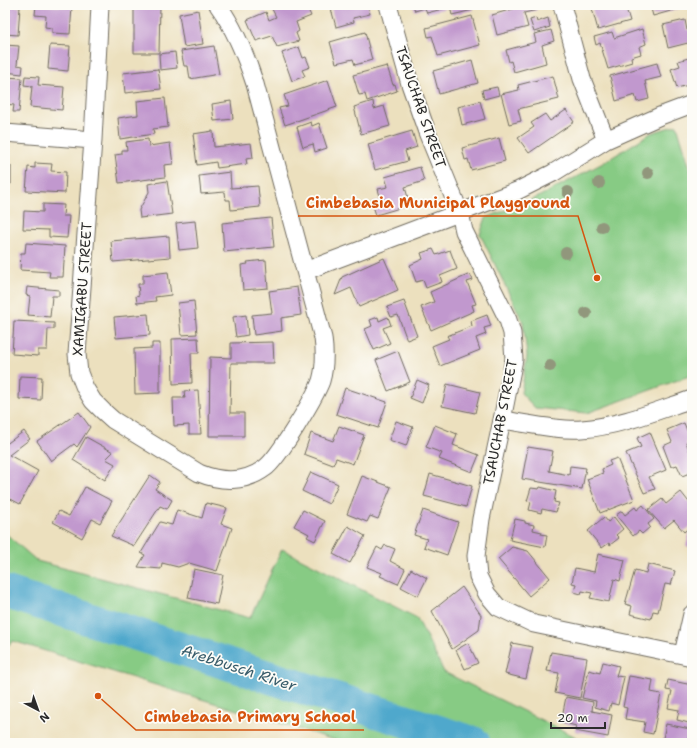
<svg xmlns="http://www.w3.org/2000/svg" width="697" height="748" viewBox="0 0 697 748" font-family="'Shantell Sans',sans-serif">
<style>
.green{fill:#87cb84;stroke:#597b58}
.lines{fill:none;stroke-linecap:round;stroke-linejoin:round}
.river{stroke:#4fa8cc;stroke-width:33}
.building{fill:#c198ce}
.street-casing{stroke:#6f6a5e;stroke-width:19}
.street{stroke:#fff;stroke-width:17}
.tree{fill:#91977c}
.labels{text-anchor:middle;dominant-baseline:central;stroke-width:3.5;stroke-linejoin:round;paint-order:stroke}
.street-label{font-size:14px;fill:#2b2b2b;stroke:#fdfcf7}
.water-label{font-size:15px;font-style:italic;fill:#395d6b;stroke:#fdfcf7}
.leader{fill:none;stroke:#d5540f;stroke-width:1.5}
.callout-dot{fill:#d5540f;stroke:#fdfcf7;stroke-width:1.5}
.callout-label{font-size:15px;text-anchor:middle;font-weight:bold;fill:#d5540f;stroke:#fdfcf7;stroke-width:3.5;stroke-linejoin:round;paint-order:stroke}
</style>
<rect width="100%" height="100%" fill="#fdfcf7"/>
<filter id="ink" filterUnits="userSpaceOnUse"><feTurbulence type="fractalNoise" baseFrequency=".025" numOctaves="2"/><feDisplacementMap in="SourceGraphic" scale="8" xChannelSelector="R" yChannelSelector="G"/><feConvolveMatrix kernelMatrix="1 2 1 2 8 2 1 2 1" color-interpolation-filters="sRGB"/></filter>
<filter id="wash" filterUnits="userSpaceOnUse"><feTurbulence type="fractalNoise" baseFrequency=".012" numOctaves="4" result="noise"/><feDisplacementMap in="SourceGraphic" scale="16" xChannelSelector="R" yChannelSelector="G"/><feGaussianBlur stdDeviation="0.9" result="paint"/><feColorMatrix in="noise" values="0 0 0 0 0 0 0 0 0 0 0 0 0 0 0 0 0 1.4 0 .05"/><feComposite in="paint" operator="in"/></filter>
<g filter="url(#wash)">
<rect width="100%" height="100%" fill="#ece0be"/>
<!-- green -->
<path class="green" d="M677,125L692,175V375L587,413L535,408L521,393L527,356L523,322L480,234L486,218L536,198L603,163L651,133Z
M5,533L37,561L250,618L282,549L417,618L444,672L588,743H344L13,641L5,648Z"/>
<g class="lines">
<!-- river -->
<path class="river" d="M5,592L474,743"/>
</g>
<g id="blocks">
<!-- building -->
<path class="building" d="M5,5L20,7L18,35L5,34Z
M36,5L72,7L70,34L52,33V28L45,27L46,16L35,15Z
M134,5H160L159,53H134Z
M283,5H306L311,16L296,22L299,31L296,33L299,41L277,47L272,36L256,41L247,20L266,12L269,20L276,17L272,9Z
M330,5H368L370,14L353,18L354,22L336,27Z
M413,5H471L473,10L452,15L450,7L427,13L425,8L415,11Z
M523,5H536L537,10L524,13L528,27L497,35L492,15L523,6Z
M591,5H625L630,21L598,30Z
M650,5H692L653,16Z
M198,10L203,44L184,47L179,14Z
M472,16L480,45L438,56L432,36L428,37L426,28Z
M536,18L537,22L548,18L550,27L534,32L530,20Z
M685,20L687,30L692,29V42L668,48L663,25Z
M642,29L646,44L639,47L641,54L631,57L632,62L608,69L600,43L596,45L594,37L612,32L614,38Z
M551,30L554,41L542,45L546,63L514,72L511,61L509,62L506,50L536,42L534,34Z
M365,32L372,60L355,65L353,59L336,63L330,42Z
M5,45L19,46L17,65L23,66L22,74L5,72Z
M50,45L70,46L68,71L48,69Z
M214,46L219,74L190,79L188,66H184L181,51Z
M299,47L303,58L306,57L310,67L302,70L305,76L292,81L282,53Z
M175,52L177,68L160,70L159,54Z
M692,57V84L677,88L671,69L680,66L678,61Z
M472,60L478,83L439,94L433,71Z
M657,63L661,77L645,81L649,99L637,102L635,95L616,101L610,76Z
M387,66L393,85L395,84L397,91L367,101L365,94L359,95L353,75Z
M158,69L161,89L125,93L123,73Z
M25,76L39,77L38,85L64,87L62,110L30,107L32,86L24,85Z
M553,76L559,99L518,109L521,121L509,124L501,94L519,90L518,85Z
M5,77L22,78L19,112H13L14,105L5,104Z
M328,80L337,107L285,125L279,108L288,106L284,95Z
M497,87L499,95L484,99L482,90Z
M165,98L168,127L153,129L154,134L120,139L118,118L138,115L137,101Z
M231,101L233,119L214,121L212,104Z
M373,101L374,109L384,106L390,126L361,134L354,107Z
M480,101L485,119L462,125L458,107Z
M566,110L574,122L529,153L518,138L534,127L531,123L545,114L550,121Z
M311,122L312,126L319,123L327,148L315,152L313,144L303,147L297,127Z
M213,131L214,147L251,143L253,158L246,159L247,164L217,168L216,162L197,165L193,134Z
M412,131L417,147L405,151L408,161L375,170L368,144Z
M499,138L505,161L471,170L468,159L465,160L462,148Z
M148,139L149,146L170,143L173,164L164,165L165,177L119,183L115,155L122,154V150H127L126,142Z
M35,163L52,164L51,171L66,172L65,193L26,191L28,167L35,168Z
M5,166H11V184H5Z
M420,167L424,181L405,187L410,205L376,215L372,203L381,200L378,189L388,187L385,177Z
M230,172L231,188L258,186L260,207L231,210L230,200H226L225,192L201,194L199,176Z
M167,181L172,214L140,218L139,210L149,192L148,184Z
M43,204L64,205L63,216H69L67,238L49,237V230L23,229L24,211L43,212Z
M271,218L274,247L224,252L222,223Z
M195,221L198,248L179,250L176,223Z
M169,236L170,257L113,262L111,241Z
M26,243L65,246L63,277H49L50,272L20,270L21,253H25Z
M433,249L436,255L450,250L457,269L440,276L442,282L426,288L423,280L416,282L410,265L423,259L421,253Z
M384,258L398,290L359,307L351,288L335,295L342,277Z
M266,260L268,288L243,290L241,265L248,264L247,262Z
M168,272L171,295L155,297L156,301L137,303L136,296L139,295L138,284H143V275Z
M470,274L473,280L467,282L476,304L472,305L474,311L431,330L421,307L434,302L430,292Z
M27,287L59,290V296H52L50,317L28,315L30,296L26,295Z
M297,287L301,315L281,318L282,331L254,335L252,315L272,313L269,291Z
M194,301L197,334L181,335L178,303Z
M404,301L417,336L407,340L398,315L391,317L387,307Z
M148,314L150,335L116,338L114,317Z
M246,315L248,335L236,337L233,317Z
M487,315L491,326L484,328L486,334L476,338L480,350L440,366L432,346L449,339L447,336L472,326L471,321Z
M378,317L379,321L388,317L391,325L383,328L390,343L374,350L365,329L372,326L370,320Z
M14,321L54,323V329H48L47,350H38V356L12,354Z
M198,338L199,353H191L192,383L173,384L172,339Z
M273,342L274,363H231L230,413H244V436H209L210,357L231,358V343Z
M152,343H160V393L135,394L134,349L152,348Z
M398,351L410,382L388,391L376,360Z
M20,376L42,377L41,400L19,399Z
M417,380L429,385L422,403L410,398Z
M447,384L480,392L475,413L442,406Z
M345,388L387,402L378,428L336,414Z
M198,390L201,434H189V425L174,426L173,398H185L184,391Z
M79,412L90,427L77,447L74,444L51,461L37,441Z
M396,421L413,427L406,446L389,440Z
M684,423L691,440L686,442L692,457V472L682,476L677,465L671,467L663,446L672,442L667,430Z
M435,425L457,434L453,445L479,455L472,472L439,459L442,453L426,447Z
M339,426L364,435L353,464L336,458L333,465L304,454L311,433L333,441Z
M24,431L30,439L9,455L38,471L20,504L5,496V445Z
M650,432L666,470L649,477L655,489L644,493L626,453L641,447L637,438Z
M86,437L113,452L106,459L115,464L105,480L73,460Z
M528,447L553,451L549,471L569,475L570,466L586,468L582,489L522,479Z
M617,458L634,500L600,513L587,479L603,473L602,469L611,465L609,461Z
M311,472L338,484L329,504L302,491Z
M430,474L472,486L466,507L424,496Z
M150,475L160,482L155,489L172,500L167,509L160,506L134,546L111,536Z
M362,476L391,487L378,519L370,516L367,522L347,514Z
M85,487L112,501L100,523L92,519L82,538L53,522L59,511L69,516Z
M540,487L556,491L554,502L559,503L556,512L542,509L541,513L529,510L531,502L527,501L531,488L539,489Z
M681,492L692,506V525L684,532L674,520L664,528L648,510L662,499L666,504Z
M206,503L227,508L221,524L232,528L217,571L189,563L178,567L162,563L161,569L138,567L145,555L141,553L160,522L172,525L177,510L202,518Z
M643,505L654,519L648,524L650,527L642,534L639,531L633,536L616,515L622,511L625,515L635,507L637,510Z
M303,510L325,521L315,541L307,537L309,534L294,526Z
M423,510L458,522L447,555L424,547L427,539L414,535Z
M604,517L608,522L614,517L623,529L616,535L619,538L610,545L609,543L602,548L588,531Z
M515,519L525,521V523L534,525L533,530L542,532L541,534L547,535L545,547L510,540Z
M348,526L365,536L350,563L333,554Z
M690,531L692,532V547L686,546Z
M385,545L395,549L390,561L405,569L398,584L380,576L382,573L367,567L377,547L382,550Z
M512,547L528,551L550,578L529,596L498,559Z
M598,554L625,560L620,581L614,579L609,602L590,598L592,593L582,591L581,594L574,592L576,584L572,583L575,568L594,572Z
M648,564L675,571L671,585L665,584L658,612L653,611L651,619L630,614L632,606L625,604L635,570L646,573Z
M194,569L223,575L217,604L188,598Z
M411,569L427,578L418,596L401,587Z
M462,587L481,615L479,630L452,649L432,611Z
M468,643L478,663L465,669L456,650Z
M512,643L533,647L526,679L505,674Z
M551,652L587,658L580,698L555,693L559,673L547,671Z
M603,662L619,666L616,676L624,677L618,705L611,703L609,711L595,707L596,701L582,698L589,670L600,673Z
M629,676L653,680L651,692L661,694L653,734L643,732L645,722L625,719L627,708L623,707Z
M668,680L692,685V700L690,710L692,711V726L688,725L689,723L677,720L679,710L668,708L672,691L666,690Z
M566,697L593,702L592,711L612,715L608,737L575,731L576,726L561,722Z
M666,724L690,729L687,743H662Z"/>
</g>
</g>
<g filter="url(#ink)">
<use href="#blocks" fill-opacity="0" stroke="#6f6a5e" stroke-width="1"/>
<g class="lines">
<defs>
<path id="street" d="M100,5L93,140L77,354L79,373L85,388L93,401L103,411L113,420L199,473C221,482 245,483 265,468C278,459 315,397 321,381C325,367 325,353 323,338L255,84C246,56 235,29 218,5
M388,5L410,84L427,132L460,213L464,231L508,320L512,333L514,359L502,420L481,519L476,556L478,576L487,594L498,607L534,624L692,657
M562,5L582,79L606,140
M5,133L93,140
M305,271L517,191L553,173L606,140L660,116L692,104
M502,420C526,423 558,431 582,429C620,426 656,411 692,399
M683,654L692,614"/>
</defs>
<!-- street casing -->
<use href="#street" class="street-casing"/>
<!-- street -->
<use href="#street" class="street"/>
</g>
<!-- trees -->
<g class="tree">
<circle cx="648" cy="173" r="6"/>
<circle cx="599" cy="183" r="6"/>
<circle cx="568" cy="192" r="6"/>
<circle cx="602" cy="227" r="6"/>
<circle cx="566" cy="253" r="6"/>
<circle cx="586" cy="313" r="6"/>
<circle cx="550" cy="366" r="6"/>
</g>
</g>
<g class="labels">
<!-- street labels -->
<g class="street-label">
<text transform="translate(421 107) rotate(71)">TSAUCHAB STREET</text>
<text transform="translate(82 289) rotate(-86)">XAMIGABU STREET</text>
<text transform="translate(500 422) rotate(-79)">TSAUCHAB STREET</text>
</g>
<!-- water labels -->
<g class="water-label">
<text transform="translate(239 668) rotate(18)">Arebbusch River</text>
</g>
</g>
<!-- callouts -->
<path class="leader" d="M597 278L578 216H298M98 696L136 730H364"/>
<g class="callout-dot">
<circle cx="597" cy="278" r="4"/>
<circle cx="98" cy="696" r="4"/>
</g>
<g class="callout-label">
<text x="438" y="208">Cimbebasia Municipal Playground</text>
<text x="250" y="722">Cimbebasia Primary School</text>
</g>
<!-- margin -->
<rect width="697" height="748" fill="none" stroke="#fdfcf7" stroke-width="20"/>
<!-- north arrow -->
<g transform="translate(38 710) rotate(139)" stroke="#fdfcf7" stroke-width="3" paint-order="stroke">
<path d="M0-3L7 15L0 10L-7 15Z" fill="#2b2b2b"/>
<text y="-6" font-size="11" font-weight="bold" text-anchor="middle" fill="#2b2b2b">N</text>
</g>
<!-- scale -->
<path d="M551 722v6h54v-6" fill="none" stroke="#2b2b2b" stroke-width="2"/>
<text x="557" y="722" font-size="12" fill="#2b2b2b" stroke="#fdfcf7" stroke-width="3" paint-order="stroke">20 m</text>
</svg>
